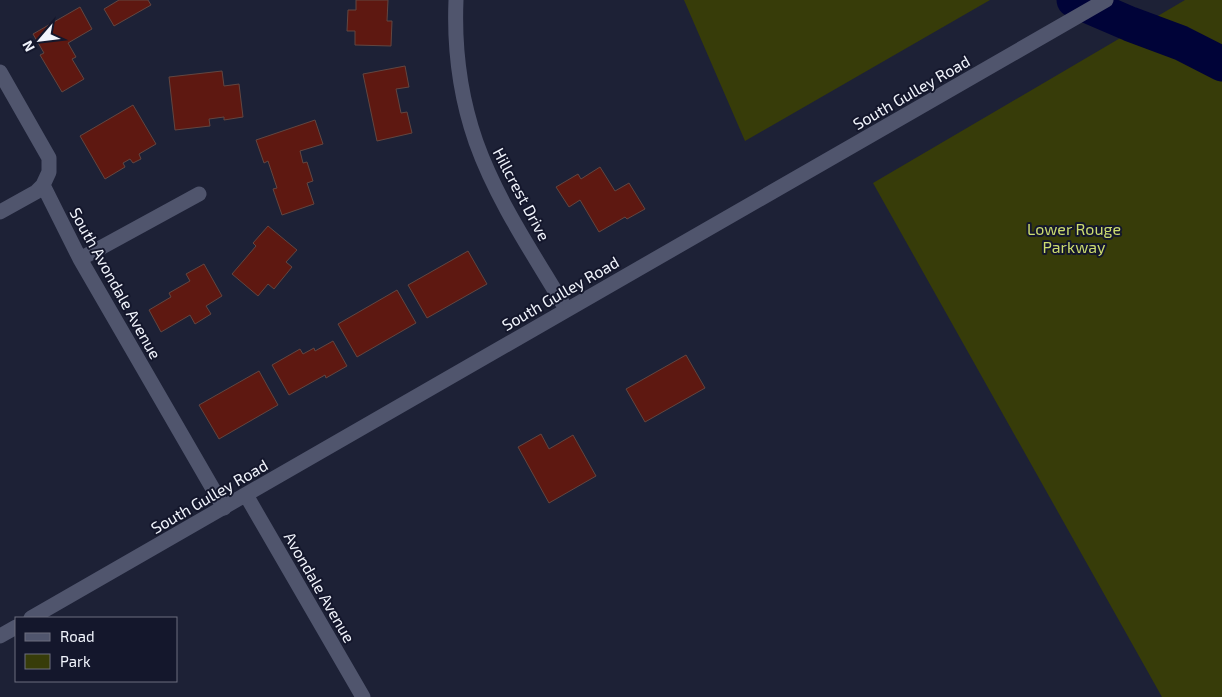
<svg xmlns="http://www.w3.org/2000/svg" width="1222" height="697" viewBox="0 0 1222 697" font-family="'Exo 2',sans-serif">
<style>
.green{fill:#373c09}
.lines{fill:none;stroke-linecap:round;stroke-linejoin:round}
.river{stroke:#000338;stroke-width:35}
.building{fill:#5e1811;stroke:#624641}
.street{stroke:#50556d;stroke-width:15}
.secondary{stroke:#50556d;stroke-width:15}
.labels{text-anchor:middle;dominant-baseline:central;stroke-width:4;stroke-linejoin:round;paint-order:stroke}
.street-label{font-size:16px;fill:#f1f4fc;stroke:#14172c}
.park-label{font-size:16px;fill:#cddc70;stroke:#14172c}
</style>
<rect width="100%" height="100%" fill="#1d2136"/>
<!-- green -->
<path class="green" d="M684,0H990L745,141Z
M1185,0H1222V697H1162L873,183Z"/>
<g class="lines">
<!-- river -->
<path class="river" d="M1074,0L1130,24L1181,43L1222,64"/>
</g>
<!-- building -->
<path class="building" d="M119,0H148L151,5L114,26L104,9Z
M356,0H388L387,21H392L391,46L355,45V31H347L348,10H356Z
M80,7L92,29L68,43L76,57L72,59L84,79L62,92L40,55L44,53L33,34Z
M405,66L409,87L396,89L401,113L407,112L412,133L377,141L363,74Z
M222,71L224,86L239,84L243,117L224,120V117L209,119L210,126L175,130L169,77Z
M133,105L156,144L139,154L141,159L133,163L130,159L123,163L125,167L105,179L80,136Z
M315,120L323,144L300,151L303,163L307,162L313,181L307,183L314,204L282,215L273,189L277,188L268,161L264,163L256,140Z
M600,167L615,191L629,183L645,209L627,219L625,217L599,232L580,200L569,207L556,187L578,174L581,179Z
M268,226L297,250L286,262L292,267L274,289L268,284L258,296L232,274L256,246L253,243Z
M468,251L487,284L427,318L408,285Z
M204,264L222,296L206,306L211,314L195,324L190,315L161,332L149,310L171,297L169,293L190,281L186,274Z
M397,290L416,323L357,357L338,324Z
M333,341L347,366L326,378L325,375L289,395L272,365L300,349L303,354L314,348L315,351Z
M686,355L705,388L645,422L626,389Z
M259,371L278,405L219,439L199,405Z
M541,434L549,449L573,435L596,476L549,503L518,447Z"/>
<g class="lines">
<!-- street -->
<path class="street" d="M456,0C454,48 460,96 476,142C497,201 534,255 566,309
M0,72L49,158V172L43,185L80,259L224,508
M0,212L36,192L43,185
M80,259L199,194"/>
<!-- secondary -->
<path class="secondary" d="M246,495L363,697
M31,618L1106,0
M0,636L16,627"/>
</g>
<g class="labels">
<!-- street labels -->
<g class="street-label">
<text transform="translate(911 92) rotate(-30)">South Gulley Road</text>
<text transform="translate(522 194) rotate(62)">Hillcrest Drive</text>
<text transform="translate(116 283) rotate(61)">South Avondale Avenue</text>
<text transform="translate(560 293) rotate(-30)">South Gulley Road</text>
<text transform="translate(209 496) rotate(-30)">South Gulley Road</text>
<text transform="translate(320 587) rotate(60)">Avondale Avenue</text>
</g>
<!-- park labels -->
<g class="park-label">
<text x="1074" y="228">Lower Rouge<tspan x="1074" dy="18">Parkway</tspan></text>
</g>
</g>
<!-- legend -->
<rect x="15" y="617" width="162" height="65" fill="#14172c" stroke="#6c6f7f"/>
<rect x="25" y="633" width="25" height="8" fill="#50556d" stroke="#6c6f7f"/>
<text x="60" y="642" font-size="15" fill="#f1f4fc">Road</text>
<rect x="25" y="654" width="25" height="15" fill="#373c09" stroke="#6c6f7f"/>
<text x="60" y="667" font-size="15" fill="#f1f4fc">Park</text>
<!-- north arrow -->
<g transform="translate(40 40) rotate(242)" stroke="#14172c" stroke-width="4" paint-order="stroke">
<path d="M0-4L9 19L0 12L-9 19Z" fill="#f1f4fc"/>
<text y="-8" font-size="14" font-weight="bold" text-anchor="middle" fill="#f1f4fc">N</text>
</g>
</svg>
